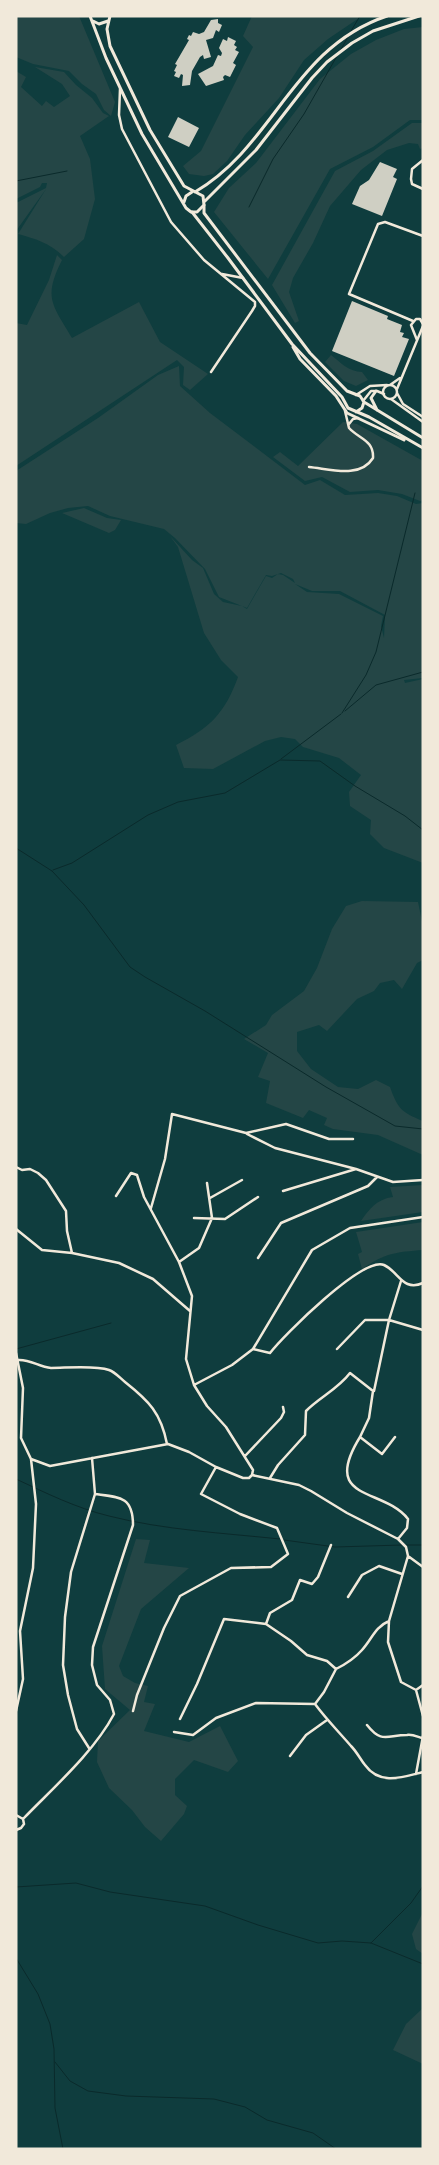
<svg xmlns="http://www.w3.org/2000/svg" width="439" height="2165" viewBox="0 0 439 2165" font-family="'Asap Condensed',sans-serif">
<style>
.green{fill:#244646;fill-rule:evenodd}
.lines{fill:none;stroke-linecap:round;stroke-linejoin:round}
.stream{stroke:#0a2a2b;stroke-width:1}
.building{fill:#cfcfc3}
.minor{stroke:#f1e9da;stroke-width:2.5}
.tertiary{stroke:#f1e9da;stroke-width:3}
.secondary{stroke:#f1e9da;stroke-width:3}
</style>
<rect width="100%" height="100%" fill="#0f3d3e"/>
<!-- green -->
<path class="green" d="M16,16H79L115,102L111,116L104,110L96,94L82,84L69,71L33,64L16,57Z
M252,16H362L328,39L304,60L279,98L245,135L227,161L213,174L204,176L189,174L183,166L201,151L253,47L243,36Z
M423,27V120H410L373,147L330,169L268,279L214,212L229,188L256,163L320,79L351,54L376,40L404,29Z
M35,67L64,72L76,85L92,98L103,113L109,116L80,136L90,159L95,199L84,239L64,257C50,243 36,239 18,234L46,189L16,231V203L46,188L47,183H42L40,187L16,199V71L26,77L21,87L42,106L46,101L54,107L70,96L62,84Z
M412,123H423V148L420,149L418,144L409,143L387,150L361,170L330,206L313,243L293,278L289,292L299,321L295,323L272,285L335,171L373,151Z
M57,255L62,260C43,298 52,304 72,338L139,302L160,342L208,374L190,390L183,385L184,367L177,360L16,466V323L27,325L49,280Z
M331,355C340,362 349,372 362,372L368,380L356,386L344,381L325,362Z
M179,366L180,386L210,413L305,485L320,480L345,495L378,493L397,496L416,504L423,503V678L404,680L405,683L423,679V863L384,848L370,834L371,820L350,806L349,792L361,775L339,758L303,747L295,739L281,737L265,741L213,769L184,768L176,745C210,728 225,713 238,677L221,660L204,633L178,547L170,536L192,560L203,568L214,594L223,602L242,606L247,609L266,576L272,578L278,574L283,575L295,583L293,579L281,573L272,576L266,575L247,608L219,597L205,569L175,538L164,529L110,516L88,506L68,508L50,513L26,524L16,523V471L98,418L158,375ZM295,584L312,591H340L385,615L384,638L381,626L383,616L339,594L307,592Z
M343,422L357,424L423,461V500L420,501L402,494L378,490L350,492L322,477L305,481L273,457L280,452L298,466Z
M84,508L107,518L121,520L115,530L109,533L62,513Z
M362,901L418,902L423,926V960L417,963L402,989L394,980L380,983L374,991L357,999L327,1031L319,1025L297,1032V1051L311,1069L338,1087L358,1089L376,1080L390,1087C398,1109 401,1112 423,1121V1155L378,1135L333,1129L324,1125L327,1118L309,1110L303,1118L266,1103L270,1081L258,1077L268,1053L244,1039L266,1025L272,1015L304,991L317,968L332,929L346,906Z
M423,1185V1212L361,1221C369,1209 377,1199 393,1197L390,1187Z
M423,1222V1250C396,1252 385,1253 362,1269L358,1254L362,1252L356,1232Z
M136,1539L150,1540L144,1563L189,1568L141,1609L119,1666L123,1676L135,1683L148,1686L144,1702L155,1704L144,1731L189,1742L220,1726L238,1761L228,1772L194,1760L175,1779V1795L187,1806L184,1814L161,1841L145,1827L132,1810L109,1788L97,1762L98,1741L130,1710L105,1689L102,1646Z
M423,1912V1954L416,1949L412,1934Z
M423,2008V2064L393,2050L406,2024Z"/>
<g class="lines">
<!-- stream -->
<path class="stream" d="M351,31L360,16
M340,51L348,37
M16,181L67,171
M249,207L273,159L304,114L337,56
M345,711L376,685L423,672
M342,713L366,675L376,652L415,493
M281,759L341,714
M16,848L52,871L84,905L130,967L145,977L205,1011L326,1087L395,1126L423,1129
M53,870L72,863L148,815L178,802L225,793L280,760L320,761L355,786L405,816L423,830
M16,1349L111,1323
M16,1479C46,1493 76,1508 109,1516C164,1530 223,1533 280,1539
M284,1540L335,1547L402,1545
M406,1545H423
M16,1887L76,1883L110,1892L205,1906L258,1925L318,1943L342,1941L371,1943L423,1964
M371,1943L411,1903L423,1886
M16,1958L38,1994L50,2024L54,2049L55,2108L63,2149
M55,2062L70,2081L88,2091L126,2096L214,2099L245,2107L267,2120L313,2133L336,2149"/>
</g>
<!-- building -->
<path class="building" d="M218,19V23L222,25L219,32L216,30L213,38L206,40L211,57L204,59L203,55L200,57L192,71L190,85L182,86L183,75L181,74L179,78L174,76L176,72L174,71L177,65L175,64L189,40L187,39L189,35L191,36L193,32L199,34L204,32L211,20Z
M228,37L236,41L234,45L237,47L235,50L239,52L233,63L236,65L230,77L225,75L223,77L224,80L206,86L198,74L213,66L218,55L221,56L222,53L219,48L223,39L227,41Z
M178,117L199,128L189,147L168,137Z
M380,162L397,169L393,177L397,179L382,216L352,204L360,186L369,180Z
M352,301L388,316L387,319L402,325L400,332L404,333L402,337L409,339L394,376L332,351Z"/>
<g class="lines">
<!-- minor -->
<path class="minor" d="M120,89L119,115L122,129L171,222L204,260L255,302V306L252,311L211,372
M423,160L412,169L411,179L412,184L423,189
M222,274L243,278
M413,321L349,294L378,224L385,222L423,236
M417,340L411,325L416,319H420L423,324
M390,385L400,378
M383 392a7 7 0 1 1 14 0a7 7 0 1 1-14 0Z
M397,389L423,326
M397,393L403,404L423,417
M356,395L370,386L387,385
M391,399L423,422
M363,401L371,391H377L384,394
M349,424L353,419L358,418
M309,467C330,469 360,479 373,458C374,440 359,439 349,428L345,411
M247,1134L275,1148L356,1169L393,1182L423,1180
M16,1167L22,1170L30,1169L38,1173L46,1180L66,1211L67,1231L72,1253
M283,1191L356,1169
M116,1196L131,1173L137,1175L144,1197L179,1262L192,1296L186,1359L194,1385L207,1406L226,1427L253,1470L252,1475
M210,1198L242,1180
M151,1208L165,1159L172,1114L246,1133L286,1124L329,1139H353
M194,1218L225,1219L258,1197
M16,1229L42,1250L72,1253L119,1263L153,1279L190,1311
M258,1258L281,1223L368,1186L377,1177
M179,1262L199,1248L212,1218L207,1183
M253,1349L270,1353C283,1336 363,1256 384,1265C399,1272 403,1292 423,1283
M337,1349L365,1320H389L423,1330
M16,1353L23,1388L21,1438L31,1459L36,1504L33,1568L20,1631L23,1679L16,1711
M18,1360C30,1359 39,1367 51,1368C66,1368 95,1365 109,1370C115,1372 120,1378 125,1382C149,1401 161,1413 167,1444
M194,1385L232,1365L253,1349L312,1250L350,1228L423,1217
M374,1391L389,1320L401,1281
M395,1437L382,1454L360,1437C320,1502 383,1487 408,1519L407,1528L398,1539
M245,1456L281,1418L284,1412L283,1407
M31,1459L50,1466L168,1444L189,1452L216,1467L243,1478H249L252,1475L299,1485L311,1491L347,1513L398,1539L406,1547L408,1556L423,1567
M270,1478L278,1465L305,1435L306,1411C320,1397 338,1389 350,1373L373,1391L369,1418L360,1437
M408,1556L389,1621L388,1642L401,1682L416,1690L423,1685
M348,1597L362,1575L379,1566L402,1574
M266,1624L270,1613L292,1600L300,1580L312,1584L318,1577L331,1545
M336,1669C346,1664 355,1658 362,1650C372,1639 375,1627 389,1621
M416,1690L423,1716
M133,1711L137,1695L164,1628L180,1596L231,1568L271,1567L288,1554L277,1528L240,1514L201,1494L216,1467
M180,1719L197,1684L224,1619L266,1624L291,1641L307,1655L327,1661L336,1669L324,1692L315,1704
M367,1725C382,1744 387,1735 407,1735C412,1734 418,1737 422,1738
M174,1732L193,1735L216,1718L256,1703L315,1704C326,1719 339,1732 351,1746C357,1752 360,1759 365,1765C380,1786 403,1777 423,1772
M89,1748L77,1729L68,1695L63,1665L65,1617L71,1572L95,1494L92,1458
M290,1756L306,1735L327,1720
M416,1774L423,1736
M16,1815L23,1819
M16,1830L21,1828L24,1824L23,1819C53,1788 94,1752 114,1714L110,1700L97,1685L92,1665L93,1647L133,1525C133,1496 119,1497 95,1494"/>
<!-- tertiary -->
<path class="tertiary" d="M204,205V213L310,353L347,391L360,396L364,402L423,438
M192,212L228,258L292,344L342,397L348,408L369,417L423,448
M293,347L300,359L336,396L347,413L404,440
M376,391L371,398L377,410
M356,412L362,408L364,402"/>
<!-- secondary -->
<path class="secondary" d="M90,16L106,58L142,134L186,208L191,212H197L204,205L203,196L184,186L150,130L110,46L107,29L110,16
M93,21L99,24L108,21
M195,192C275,145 292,48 387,16
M205,201L256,150L312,78L327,62L352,43L373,31L419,16
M184,202L186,196L192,192"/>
</g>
<!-- border -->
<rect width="439" height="2165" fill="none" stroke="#f1e9da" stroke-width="35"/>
</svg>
